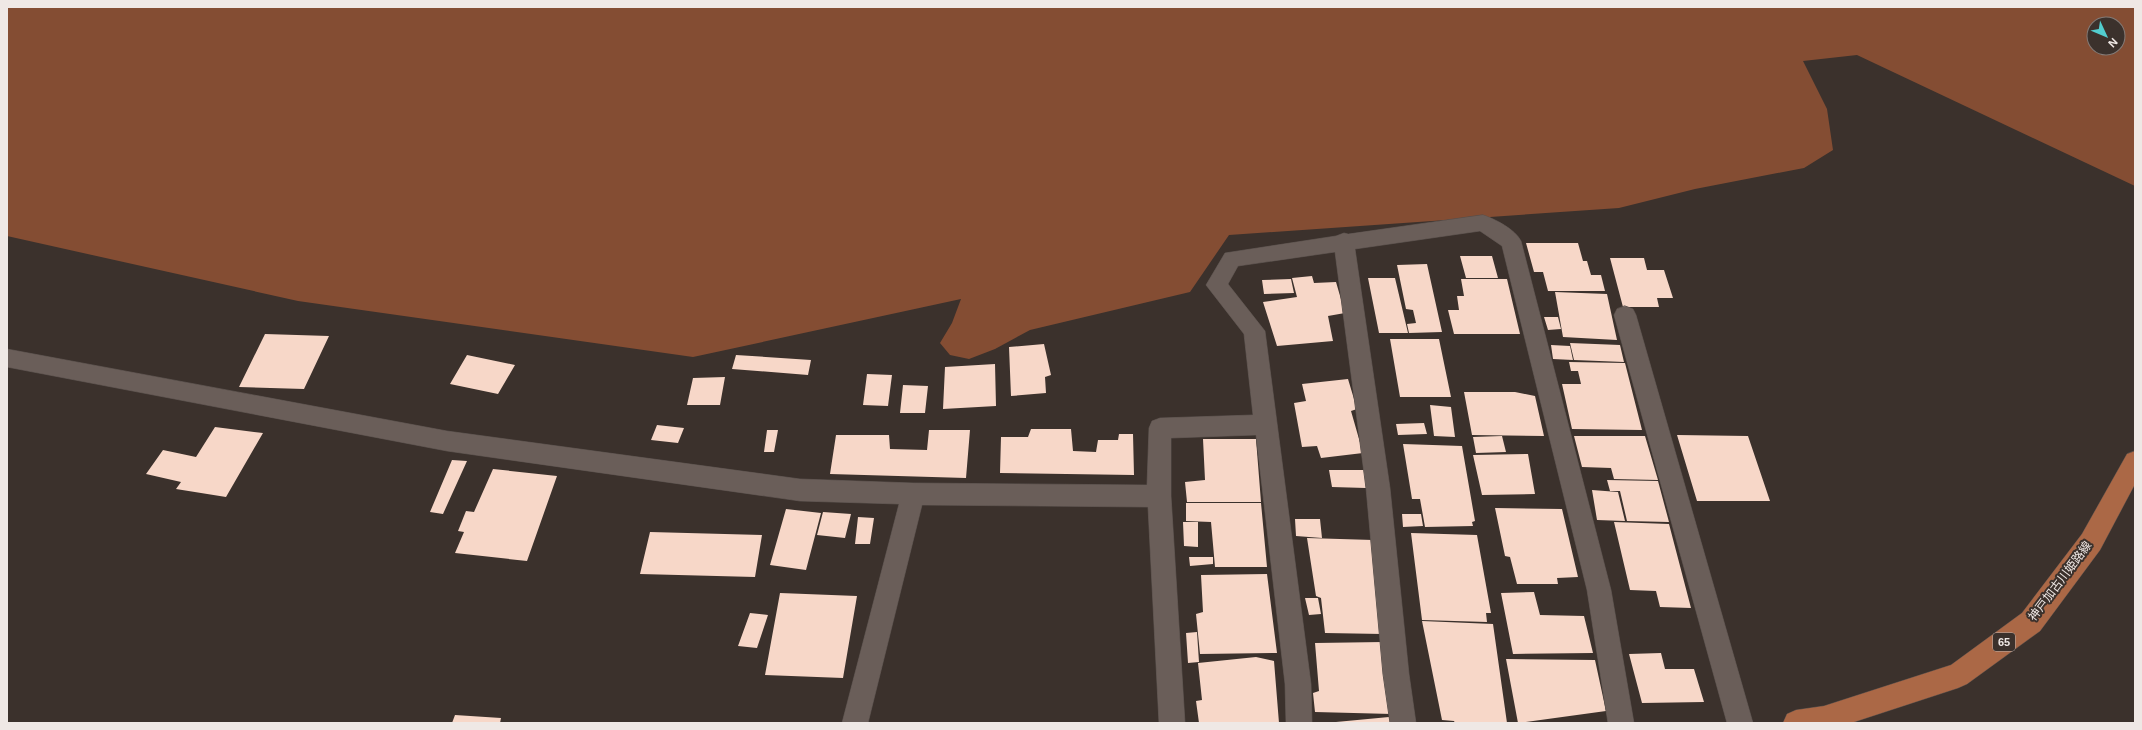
<svg xmlns="http://www.w3.org/2000/svg" width="2142" height="730" viewBox="0 0 2142 730" font-family="Helvetica,'Noto Sans JP',sans-serif">
<style>
.green{fill:#844d33;fill-rule:evenodd}
.building{fill:#f7d7c8}
.lines{fill:none;stroke-linecap:round;stroke-linejoin:round}
.minor-casing{stroke:#574e4a;stroke-width:1}
.major-casing{stroke:#574e4a;stroke-width:1}
.minor{fill:#6a5e59;fill-rule:evenodd}
.major{fill:#ab6846;fill-rule:evenodd}
.labels{text-anchor:middle;dominant-baseline:central;stroke-width:4;stroke-linejoin:round;paint-order:stroke}
.shield{fill:#3b312c;stroke:#b9b1ae;stroke-width:1}
.shield-label{font-size:11px;font-weight:bold;fill:#efe8e5}
.street-label{font-size:12px;fill:#efe8e5;stroke:#3b312c}
</style>
<rect width="100%" height="100%" fill="#3b312c"/>
<!-- green -->
<path class="green" d="M7,7H2135V186L1857,55L1803,61L1827,109L1833,150L1804,168L1695,189L1619,208L1229,235L1190,292L1030,330L995,349L969,359L950,355L940,343L952,323L961,299L693,357L298,301L7,236ZM2094,24H2118V48H2094Z"/>
<!-- building -->
<path class="building" d="M1526,243H1578L1583,261H1587L1591,275H1601L1605,291H1548L1543,272H1534Z
M1460,256H1492L1498,278H1466Z
M1610,258H1644L1647,270H1664L1673,298H1657L1659,307H1623Z
M1427,264L1442,332L1409,333L1407,324L1416,323L1413,310L1406,309L1397,265Z
M1312,276L1314,283L1336,282L1345,313L1328,316L1333,341L1277,346L1263,302L1297,297L1292,278Z
M1368,278H1395L1408,333H1379Z
M1291,279L1294,293L1264,294L1262,280Z
M1461,279H1507L1520,334H1454L1448,310H1459L1457,296H1464Z
M1555,292L1607,294L1617,340L1563,337Z
M1544,317H1558L1561,329L1548,330Z
M265,334L329,336L304,389L239,387Z
M1390,339H1439L1451,397H1400Z
M1570,343L1620,345L1624,362L1574,360Z
M1044,344L1051,375L1045,377L1046,393L1011,396L1009,347Z
M1551,345L1570,346L1573,360L1553,359Z
M467,355L515,365L498,394L450,384Z
M736,355L811,360L808,375L732,369Z
M1569,362L1625,363L1642,430L1572,429L1562,384H1581L1578,371H1571Z
M995,364L996,406L943,409L945,367Z
M867,374L892,375L888,406L863,405Z
M725,377L720,405H687L693,378Z
M1348,379L1357,409L1351,411L1363,453L1321,458L1317,446L1302,447L1294,403L1306,401L1302,384Z
M903,385L928,386L925,413H900Z
M1464,392H1515L1535,396L1544,436L1472,435Z
M1430,405L1451,407L1455,437L1434,436Z
M1424,423L1427,434L1398,435L1396,424Z
M657,425L684,428L678,443L651,440Z
M215,427L263,433L226,497L176,489L181,482L146,474L163,450L196,457Z
M1031,429H1071L1073,451L1096,452L1098,440H1118L1119,434H1133L1134,475L1000,473L1001,437H1028Z
M767,430H778L774,452H764Z
M929,430H970L966,478L830,474L836,435H889L890,449L927,450Z
M1677,435L1748,436L1770,501H1697Z
M1502,436L1506,452L1476,453L1473,437Z
M1574,436H1645L1658,480L1614,479L1611,468L1582,467Z
M1203,439H1256L1261,502H1187L1185,482L1205,480Z
M1403,444L1462,446L1475,521L1472,522L1473,526L1425,527L1420,499H1412Z
M1528,454L1535,494L1482,495L1473,455Z
M452,460L467,461L443,514L430,512Z
M493,469L557,476L527,561L455,553L464,532L458,531L466,511L474,512Z
M1329,470H1365L1366,488L1332,487Z
M1607,480L1658,481L1669,522L1627,521L1620,491H1610Z
M1592,490L1618,492L1625,521L1597,520Z
M1186,503H1261L1267,567H1215L1211,522L1186,521Z
M1495,508L1562,509L1578,577L1557,578L1558,584H1517L1510,557L1505,556Z
M786,509L821,513L806,570L770,565Z
M823,512L851,514L845,538L817,535Z
M1402,514H1421L1423,526L1403,527Z
M858,517L874,518L870,544H855Z
M1295,519H1320L1322,538L1296,536Z
M1183,522H1198V547L1184,546Z
M1614,522L1669,524L1691,608L1660,607L1656,591L1630,590Z
M650,532L762,535L755,577L640,574Z
M1411,533L1477,535L1491,613H1486L1487,622L1422,620Z
M1307,538L1373,540L1383,634L1325,633L1321,598L1316,596Z
M1189,557H1213V564L1190,566Z
M1267,574L1277,653L1200,654L1196,614L1203,612L1201,575Z
M1534,592L1540,615L1584,616L1593,653L1513,654L1501,593Z
M780,593L857,596L843,678L765,675Z
M1305,598H1318L1321,614L1309,615Z
M750,613L768,615L757,648L738,646Z
M1422,621L1493,624L1507,723H1455L1454,721L1442,720Z
M1197,632L1199,662L1188,663L1186,633Z
M1383,642L1392,714L1315,712L1313,693L1319,691L1315,643Z
M1661,653L1665,669H1694L1704,702L1642,703L1629,654Z
M1256,657L1274,661L1279,723H1199L1196,701L1202,700L1198,663Z
M1506,659L1595,660L1606,711L1518,723Z
M455,715L501,718L500,723H452Z
M1389,717L1391,723L1336,722Z"/>
<g class="lines">
<defs>
<path id="minor" d="M1483,215C1495,219 1515,229 1521,241L1611,590L1634,723H1608L1587,590L1502,246L1480,231L1355,249L1390,488L1409,674L1416,723H1390L1383,674L1366,488L1335,252L1238,266L1228,284L1265,331L1311,684L1312,723H1286L1285,684L1256,435L1171,438V496L1185,723H1159L1148,507L922,505L868,723H842L899,504L800,501L447,451L7,367V349L447,431L800,479L913,483L1147,485L1149,428L1152,421L1160,418L1253,415L1244,334L1206,285L1225,253L1336,236L1344,233L1348,234Z
M1625,306L1633,309L1636,315L1753,723H1727L1614,315L1617,309Z"/>
<path id="major" d="M2135,451V484L2100,550L2040,631L1967,684L1958,688L1851,723H1783L1787,714L1796,710L1824,706L1951,665L2022,613L2082,534L2127,454Z"/>
</defs>
<!-- minor casing -->
<use href="#minor" class="minor-casing"/>
<!-- major casing -->
<use href="#major" class="major-casing"/>
<!-- minor -->
<use href="#minor" class="minor"/>
<!-- major -->
<use href="#major" class="major"/>
</g>
<g class="labels">
<!-- shield labels -->
<rect class="shield" x="1993" y="633" width="22" height="18" rx="3"/>
<g class="shield-label">
<text x="2004" y="642">65</text>
</g>
<!-- street labels -->
<g class="street-label">
<text transform="translate(2060 581) rotate(-53)">神戸加古川姫路線</text>
</g>
</g>
<!-- border -->
<rect width="2142" height="730" fill="none" stroke="#efe8e5" stroke-width="16"/>
<!-- north arrow -->
<g transform="translate(2106 36) rotate(134)"><circle r="19" fill="#3b312c" stroke="#837a76"/>
<path d="M0-3L7 15L0 10L-7 15Z" fill="#52cdce"/>
<text y="-6" font-size="11" font-weight="bold" text-anchor="middle" fill="#efe8e5">N</text>
</g>
</svg>
